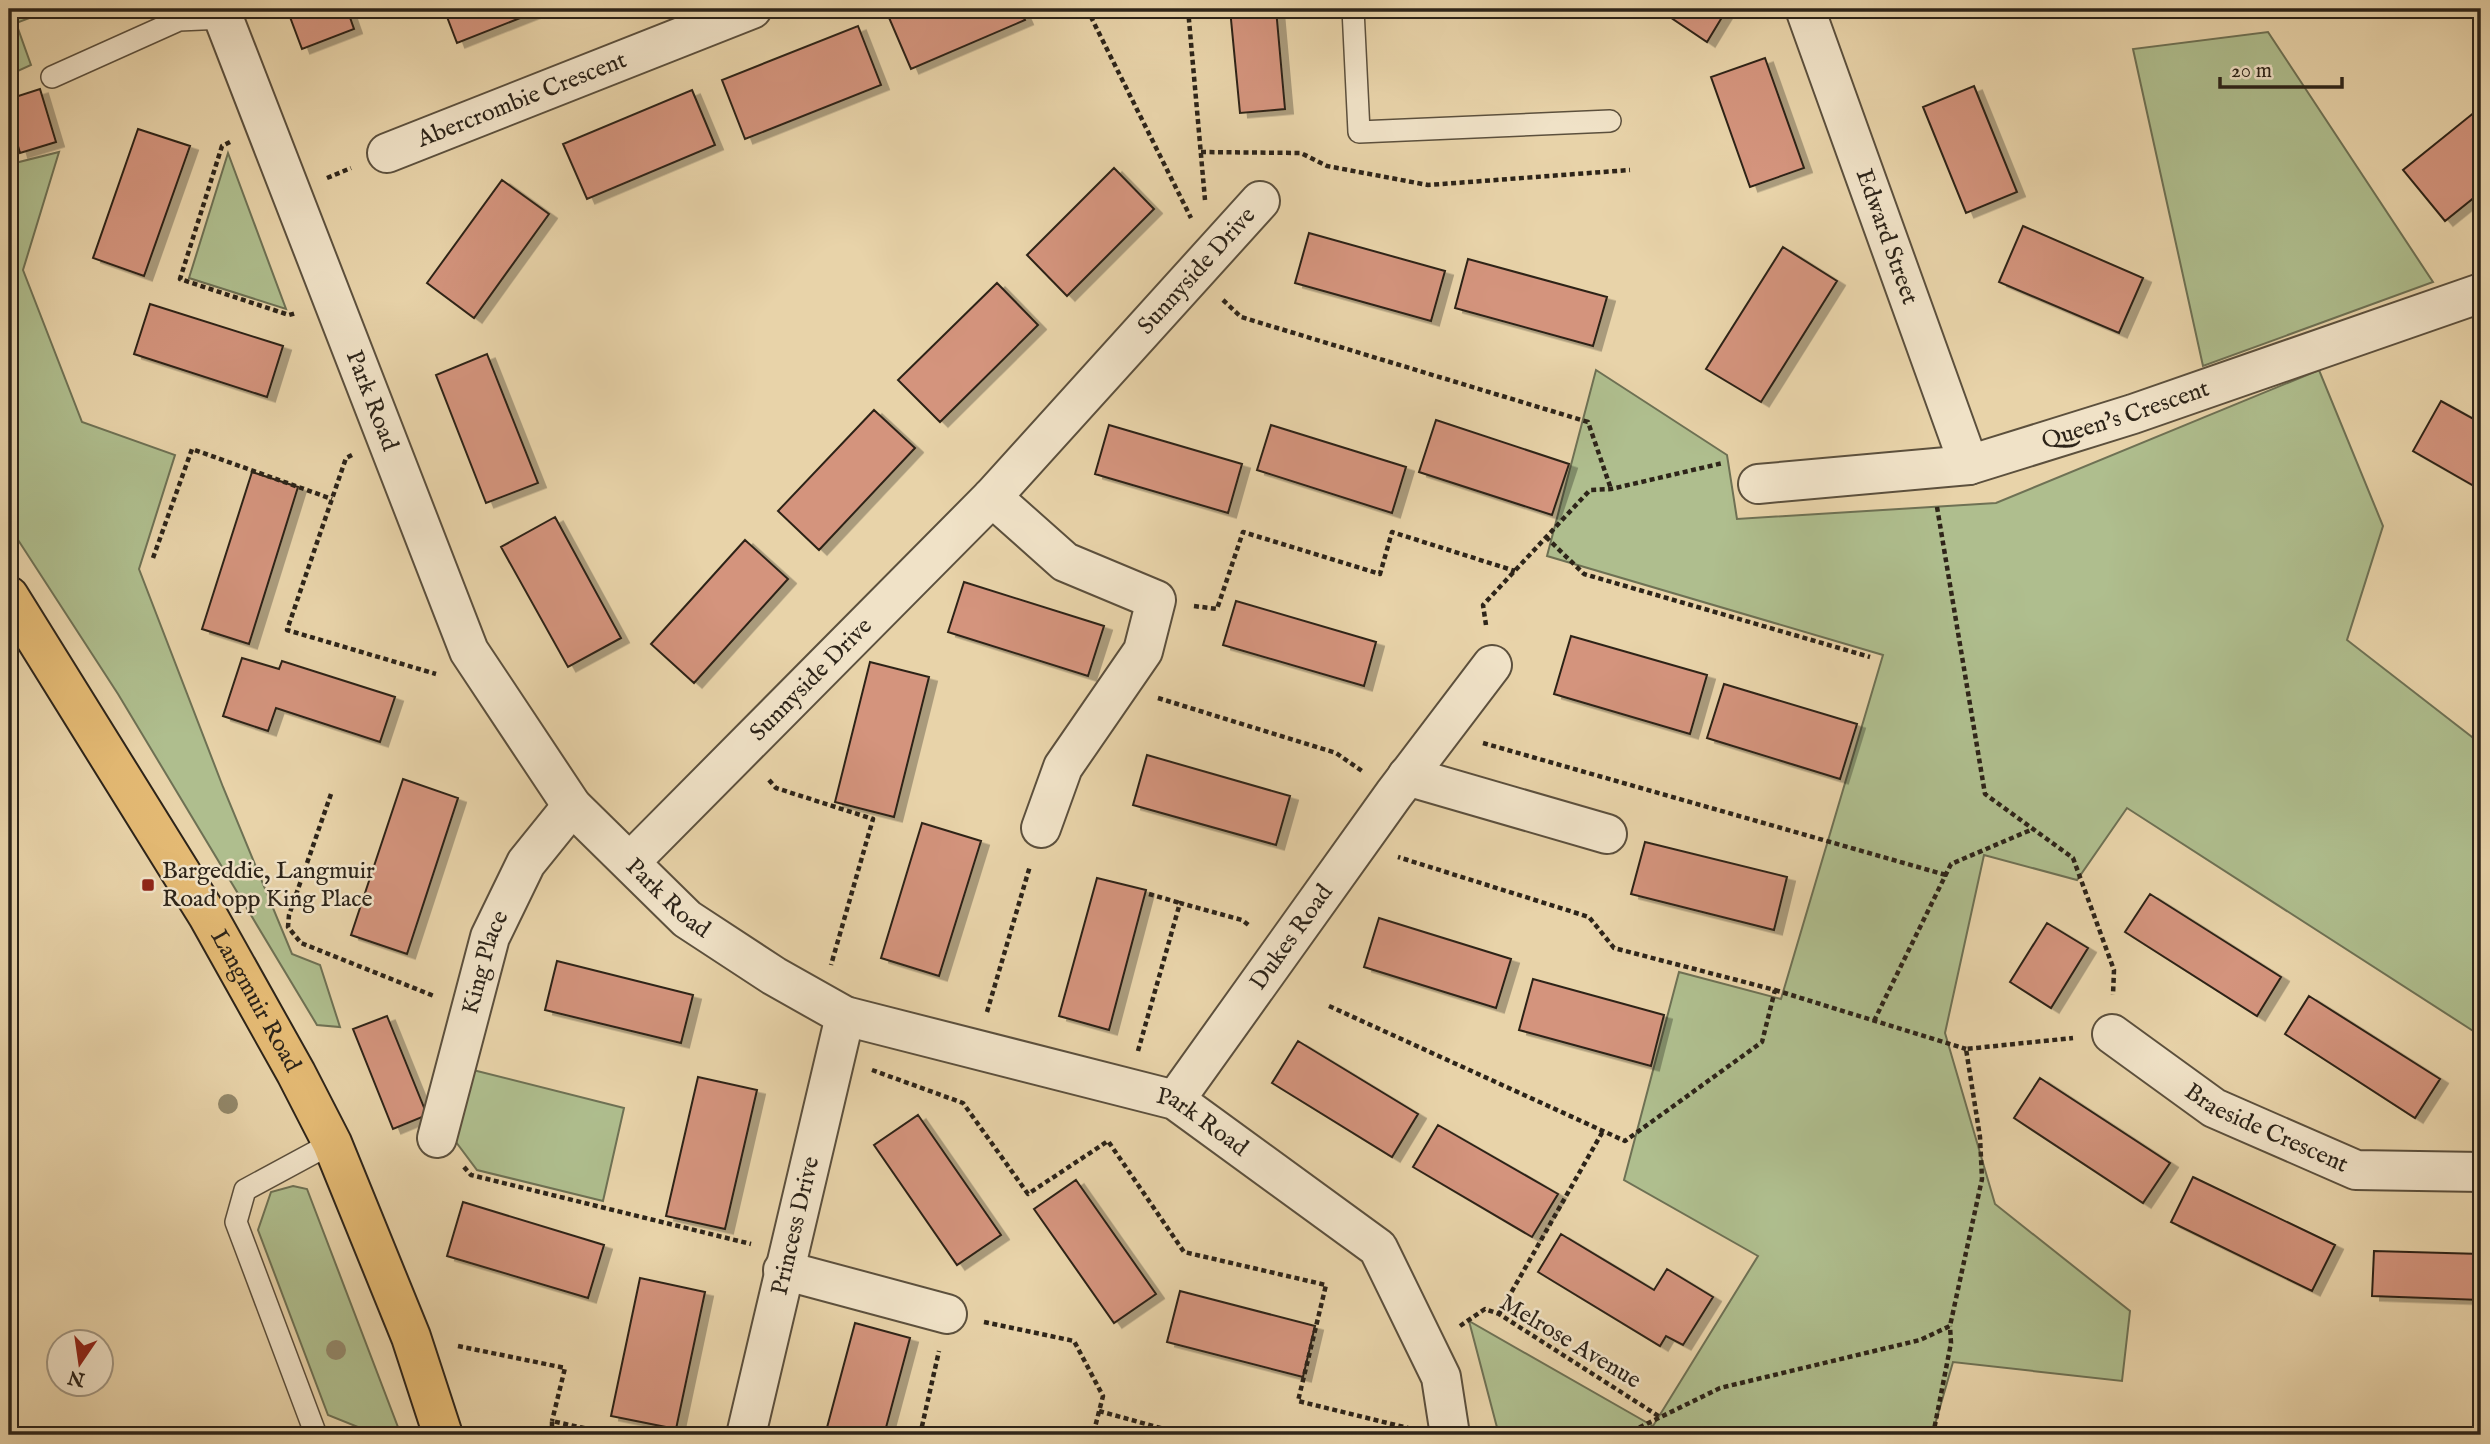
<svg xmlns="http://www.w3.org/2000/svg" width="2490" height="1444" viewBox="0 0 2490 1444" font-family="'IM FELL English',serif">
<style>
.green{fill:#afbe8e;stroke:#6e7154;stroke-width:2}
.building{fill:#d4947d;stroke:#2d2419;stroke-width:2;filter:url(#shadow)}
.lines{fill:none;stroke-linecap:round;stroke-linejoin:round}
.lane-casing{stroke:#5c503d;stroke-width:24}
.street-casing{stroke:#5c503d;stroke-width:42}
.primary-casing{stroke:#2d2419;stroke-width:42}
.path{stroke:#2d2419;stroke-width:4.5;stroke-dasharray:5 3.5;stroke-linecap:butt}
.lane{stroke:#f0e2c7;stroke-width:21}
.street{stroke:#f0e2c7;stroke-width:38}
.primary{stroke:#e4ba74;stroke-width:38}
.tree{fill:#93886a}
.poi-dot{fill:#8f2418;stroke:#f0e2c7;stroke-width:2.5}
.labels{text-anchor:middle;dominant-baseline:central;stroke-width:5;stroke-linejoin:round;paint-order:stroke}
.street-label{font-size:24px;fill:#2d2419;stroke:#f0e2c7}
.poi-label{font-size:24px;fill:#2d2419;stroke:#f0e2c7;text-anchor:start}
</style>
<defs>
<filter id="shadow"><feDropShadow dx="8" dy="4.5" stdDeviation="0" flood-color="#0004"/></filter>
</defs>
<rect width="100%" height="100%" fill="#e8d3a9"/>
<filter id="stains"><feTurbulence type="fractalNoise" baseFrequency=".00286" numOctaves="4"/><feColorMatrix values="0 0 0 0 .2 0 0 0 0 .09 0 0 0 0 .02 0 0 0 .5 -.17"/></filter>
<radialGradient id="worn" r=".72"><stop offset=".6" stop-color="#630" stop-opacity="0"/><stop offset="1" stop-color="#630" stop-opacity=".3"/></radialGradient>
<!-- green -->
<path class="green" d="M9,9H53L16,23L31,65L9,75Z
M2268,32L2433,282L2203,366L2133,49Z
M59,152L23,270L82,422L175,455L139,569L223,787L292,954L320,965L340,1027L317,1025L118,694L9,526V159L11,164Z
M228,153L286,309L189,278Z
M1596,370L1727,455L1737,519L1996,503L2319,370L2383,526L2347,640L2481,744V1036L2127,808L2077,880L1984,855L1945,1033L1995,1204L2130,1311L2122,1381L1953,1362L1932,1435H1499L1469,1321L1653,1426L1758,1256L1624,1180L1679,972L1781,999L1883,655L1547,556Z
M469,1069L624,1108L603,1201L477,1170L456,1142Z
M293,1186L307,1189L401,1435H370L368,1431L328,1415L258,1230L271,1192Z"/>
<!-- building -->
<path class="building" d="M287,9H347L354,29L302,49Z
M444,9H543L457,43Z
M897,9H1020L1025,20L911,69L887,13Z
M1230,9H1276L1285,109L1240,113Z
M1658,9H1727L1707,42Z
M858,26L881,85L745,139L722,80Z
M1765,58L1804,168L1750,187L1711,77Z
M1974,86L2017,192L1966,213L1923,107Z
M40,89L56,142L20,153L9,115V99Z
M692,90L715,145L587,199L563,144Z
M2481,107V192L2445,221L2403,170Z
M138,129L190,146L144,276L93,258Z
M1114,168L1154,209L1067,296L1027,255Z
M502,180L549,214L474,318L427,283Z
M2023,226L2143,278L2119,333L1999,282Z
M1309,233L1445,271L1431,321L1295,283Z
M1783,247L1837,281L1761,402L1706,369Z
M1468,259L1607,297L1593,346L1455,308Z
M997,283L1038,325L940,422L898,380Z
M150,304L283,346L267,397L134,354Z
M487,354L538,483L486,503L436,375Z
M2441,401L2481,423V490L2413,451Z
M874,410L915,448L819,550L778,511Z
M1436,420L1569,464L1552,515L1419,472Z
M1109,425L1242,464L1228,513L1095,474Z
M1271,425L1406,467L1392,513L1257,470Z
M252,472L298,487L249,644L202,629Z
M555,517L621,638L568,667L501,547Z
M745,540L788,579L694,683L651,644Z
M964,582L1104,626L1088,676L948,632Z
M1236,601L1376,642L1364,686L1223,645Z
M1571,636L1707,675L1690,734L1554,694Z
M242,658L279,669L282,661L395,697L380,742L276,708L268,731L223,716Z
M870,662L929,677L894,817L835,802Z
M1724,684L1857,724L1840,779L1707,738Z
M1147,755L1290,796L1276,845L1133,805Z
M403,779L458,798L407,954L351,935Z
M922,823L981,841L939,976L881,958Z
M1645,842L1787,877L1774,930L1631,894Z
M1097,878L1146,890L1109,1030L1059,1016Z
M2150,894L2281,977L2257,1016L2125,932Z
M1379,918L1511,959L1496,1008L1364,967Z
M2047,923L2088,948L2051,1008L2010,982Z
M557,961L693,995L681,1043L545,1010Z
M1533,979L1664,1015L1651,1066L1519,1030Z
M2309,996L2440,1079L2415,1118L2285,1034Z
M387,1016L427,1115L393,1129L353,1029Z
M1298,1041L1418,1114L1392,1157L1272,1083Z
M698,1077L757,1090L725,1229L666,1216Z
M2040,1078L2170,1163L2143,1203L2014,1118Z
M918,1115L1001,1235L957,1265L874,1145Z
M1438,1125L1558,1194L1532,1237L1413,1167Z
M2193,1177L2335,1245L2312,1291L2171,1222Z
M1076,1180L1156,1294L1114,1323L1034,1209Z
M463,1202L604,1245L588,1298L447,1256Z
M1561,1234L1654,1290L1667,1269L1713,1297L1683,1345L1666,1336L1660,1346L1538,1272Z
M2374,1251L2481,1254V1300L2372,1296Z
M640,1278L705,1292L676,1429L611,1416Z
M1180,1291L1315,1326L1303,1377L1167,1342Z
M855,1323L910,1338L884,1435H825Z"/>
<g class="lines">
<defs>
<path id="lane" d="M1353,9L1359,132L1610,121
M52,77L179,20L224,18
M316,1435L236,1222L245,1190L332,1143"/>
<g id="street">
<path id="s1" d="M220,9L469,651L572,806L687,919L774,976L845,1016L1175,1100L1378,1248L1441,1377L1450,1435"/>
<path id="s2" d="M1805,9L1969,465"/>
<path id="s3" d="M387,153L752,9"/>
<path id="s4" d="M1758,484L1969,465L2133,414L2481,293"/>
<path d="M992,497L1065,562L1156,600L1143,651L1063,767L1041,828"/>
<path d="M1407,776L1607,834"/>
<path id="s5" d="M630,862L992,497L1260,201"/>
<path id="s6" d="M2112,1034L2214,1108L2356,1170L2481,1172"/>
<path id="s7" d="M1175,1100L1394,794L1492,665"/>
<path id="s8" d="M437,1138L490,937L526,863L572,806"/>
<path d="M783,1270L947,1314"/>
<path id="s9" d="M746,1435L845,1016"/>
</g>
<g id="primary">
<path id="s10" d="M9,596L208,916L296,1073L332,1143L411,1337L443,1435"/>
</g>
</defs>
<!-- lane casing -->
<use href="#lane" class="lane-casing"/>
<!-- street casing -->
<use href="#street" class="street-casing"/>
<!-- primary casing -->
<use href="#primary" class="primary-casing"/>
<!-- path -->
<path class="path" d="M1087,9L1191,218
M1188,9L1205,200
M230,142L222,146L180,279L289,315L296,313
M1201,152L1301,153L1327,166L1428,185L1630,170
M327,178L351,168
M1223,300L1241,317L1588,422L1611,489
M352,455L346,458L287,630L436,674
M1937,507L1985,794L2073,858L2114,970L2113,995
M1546,537L1584,574L1870,657
M153,558L192,449L332,499
M1194,606L1217,609L1243,532L1380,574L1392,532L1515,571
M1486,625L1483,605L1590,490L1611,489L1723,463
M1158,698L1336,753L1362,771
M1483,743L1946,875
M769,780L776,788L873,819L831,965
M331,794L289,915L288,927L301,943L434,996
M1149,894L1180,903
M1775,990L1966,1049
M1329,1006L1625,1141L1762,1042L1775,990L1614,948L1589,917L1398,857
M987,1012L1030,866
M1874,1021L1951,864L2033,829
M1138,1051L1180,903L1242,920L1251,927
M872,1070L963,1103L1028,1194L1108,1141L1184,1252L1326,1285L1298,1401L1408,1428
M464,1167L471,1175L751,1244
M1499,1314L1603,1131
M984,1322L1074,1341L1103,1396L1093,1435
M1460,1326L1485,1309L1499,1314L1660,1417
M458,1346L565,1368L552,1421
M1099,1411L1186,1435
M552,1435V1421L615,1435
M920,1435L939,1351
M1624,1435L1720,1388L1920,1340L1950,1326L1982,1179L1980,1137L1966,1049L2073,1038
M1933,1435L1951,1343L1950,1326"/>
<!-- lane -->
<use href="#lane" class="lane"/>
<!-- street -->
<use href="#street" class="street"/>
<!-- primary -->
<use href="#primary" class="primary"/>
</g>
<!-- trees -->
<g class="tree">
<circle cx="228" cy="1104" r="10"/>
<circle cx="336" cy="1350" r="10"/>
</g>
<!-- markers -->
<rect class="poi-dot" x="141" y="878" width="14" height="14" rx="3.5"/>
<g class="labels">
<!-- street labels -->
<g class="street-label">
<text stroke="none"><textPath href="#s3" startOffset="145">Abercrombie Crescent</textPath></text>
<text stroke="none"><textPath href="#s2" startOffset="242">Edward Street</textPath></text>
<text stroke="none"><textPath href="#s5" startOffset="819">Sunnyside Drive</textPath></text>
<text stroke="none"><textPath href="#s1" startOffset="420">Park Road</textPath></text>
<text stroke="none"><textPath href="#s4" startOffset="376">Queen's Crescent</textPath></text>
<text stroke="none"><textPath href="#s5" startOffset="257">Sunnyside Drive</textPath></text>
<text stroke="none"><textPath href="#s1" startOffset="1008">Park Road</textPath></text>
<text stroke="none"><textPath href="#s7" startOffset="200">Dukes Road</textPath></text>
<text stroke="none"><textPath href="#s8" startOffset="182">King Place</textPath></text>
<text stroke="none"><textPath href="#s10" startOffset="474">Langmuir Road</textPath></text>
<text stroke="none"><textPath href="#s1" startOffset="1596">Park Road</textPath></text>
<text stroke="none"><textPath href="#s6" startOffset="182">Braeside Crescent</textPath></text>
<text stroke="none"><textPath href="#s9" startOffset="215">Princess Drive</textPath></text>
<text transform="translate(1570 1342) rotate(31)">Melrose Avenue</text>
</g>
<!-- poi labels -->
<g class="poi-label">
<text x="162" y="871">Bargeddie, Langmuir<tspan x="162" dy="28">Road opp King Place</tspan></text>
</g>
</g>
<!-- margin -->
<rect width="2490" height="1444" fill="none" stroke="#e8d3a9" stroke-width="35"/>
<rect x="10" y="10" width="2469" height="1423" fill="none" stroke="#2d2419" stroke-width="3.5"/>
<rect x="18" y="18" width="2455" height="1409" fill="none" stroke="#2d2419" stroke-width="2"/>
<!-- north arrow -->
<g transform="translate(80 1363) rotate(193)"><circle r="33" fill="#f0e2c7" stroke="#a29681" stroke-width="2"/>
<path d="M0-5L12 26L0 18L-12 26Z" fill="#8f2418"/>
<text y="-10" font-size="19" font-weight="bold" text-anchor="middle" fill="#2d2419">N</text>
</g>
<!-- scale -->
<path d="M2220 77v10h122v-10" fill="none" stroke="#2d2419" stroke-width="3.5"/>
<text x="2231" y="77" font-size="21" fill="#2d2419" stroke="#f0e2c7" stroke-width="5" paint-order="stroke">20 m</text>
<rect width="100%" height="100%" filter="url(#stains)"/>
<rect width="100%" height="100%" fill="url(#worn)"/>
</svg>
